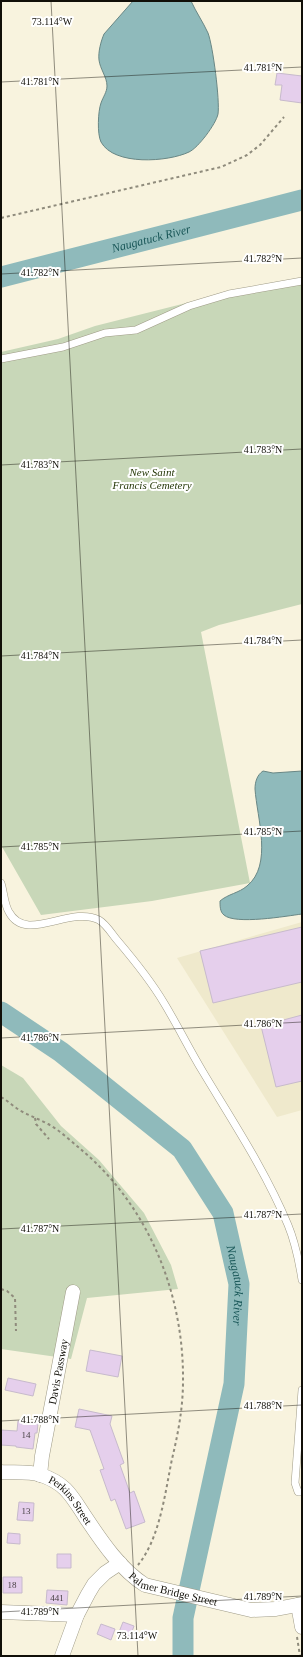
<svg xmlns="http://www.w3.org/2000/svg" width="303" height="1657" viewBox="0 0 303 1657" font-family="'Times New Roman',serif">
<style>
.built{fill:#efe9cc}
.green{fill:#c8d7b8}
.water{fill:#8fbabb;stroke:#698785}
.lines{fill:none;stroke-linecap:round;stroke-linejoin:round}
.river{stroke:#8fbabb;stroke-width:21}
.building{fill:#e5cfec;stroke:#c7bacc}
.lane-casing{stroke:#9f9b87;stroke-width:8}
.street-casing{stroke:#9f9b87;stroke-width:15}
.path{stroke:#8f8b7c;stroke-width:2;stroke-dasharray:3 3;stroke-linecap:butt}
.lane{stroke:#fff;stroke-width:7}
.street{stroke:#fff;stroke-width:14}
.ticks{fill:none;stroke:#110f08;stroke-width:1;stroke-opacity:0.45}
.labels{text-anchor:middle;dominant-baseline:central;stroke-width:4;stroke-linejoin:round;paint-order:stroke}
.number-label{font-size:9px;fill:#463f41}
.park-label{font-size:11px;font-style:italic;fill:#1f3201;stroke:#fff}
.street-label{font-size:11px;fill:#110f08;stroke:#fff}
.water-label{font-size:12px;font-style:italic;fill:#185657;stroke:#fff}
.ticks-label{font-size:10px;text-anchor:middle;fill:#110f08;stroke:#fff;stroke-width:4;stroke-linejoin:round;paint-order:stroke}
</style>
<rect width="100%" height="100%" fill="#f8f3de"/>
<!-- built -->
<path class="built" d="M302,922V1110L277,1117L177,958Z"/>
<!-- green -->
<path class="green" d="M302,283V604L219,625L201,632L250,883L152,901L41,915L1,845V352L58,339L95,326L210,297Z
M1,1065L23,1078L61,1126L99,1160L144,1213L171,1265L178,1289L87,1298L71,1359L1,1349Z"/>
<!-- water -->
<path class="water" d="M133,1H191C196,12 203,22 208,33C213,46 220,101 218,114C216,124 198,148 189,152C168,162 114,166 101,142C97,134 98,111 101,103C103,97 107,92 107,86C107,77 100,69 99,60C98,52 101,41 104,34Z
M263,771L273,773L302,771V914C287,916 235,925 224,915C220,912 220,906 220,901C228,894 239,893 247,886C273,865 257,818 255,789C255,782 257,775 263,771Z"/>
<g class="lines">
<!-- river -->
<g class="river">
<path id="s1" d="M1,277L302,200"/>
<path id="s2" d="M1,1012L61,1052L182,1149L223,1213L239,1284L234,1384L183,1618V1656"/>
</g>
</g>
<!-- building -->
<path class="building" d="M277,73L302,76V103L280,100L282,85H275Z
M302,927V982L213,1003L200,951Z
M302,1015V1081L276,1087L261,1026Z
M90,1350L122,1356L118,1377L86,1371Z
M8,1378L36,1384L33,1396L5,1390Z
M79,1409L112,1416L110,1424L124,1463L120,1465L130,1493L134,1491L145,1522L126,1529L115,1499L111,1501L100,1470L104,1469L90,1430L75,1427Z
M18,1421L38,1423L37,1433H35L33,1449L16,1447V1446L1,1445V1430L17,1431Z
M19,1502L34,1503L33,1521L17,1520Z
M8,1533L20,1534V1544L7,1543Z
M57,1554H71V1568H57Z
M3,1577H22V1593H3Z
M47,1590L68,1591L67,1605L46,1603Z
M123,1622L134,1626L130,1637L119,1632Z
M101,1624L115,1629L111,1640L97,1634Z"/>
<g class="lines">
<defs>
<path id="lane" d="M1,359L63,347L105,333L136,330L189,306L229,294L302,281
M1,883C4,892 4,904 9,912C26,944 70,905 99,920C106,924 112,934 117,940C134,960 151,981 164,1003C178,1026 189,1049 203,1072C233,1122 265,1170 288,1225C295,1242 299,1261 302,1280
M302,1390L295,1483L298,1492H302"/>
<g id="street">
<path id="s3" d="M1,1472C13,1473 29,1471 41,1475C67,1484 72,1497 86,1518C102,1542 121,1570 145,1585L251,1610L276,1609L302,1604"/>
<path id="s4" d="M40,1475L42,1456L73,1292"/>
<path d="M298,1605L302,1627"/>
<path d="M1,1612L77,1615"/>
<path d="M62,1656L77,1615L88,1594L94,1584L105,1573L120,1563"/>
</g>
</defs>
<!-- lane casing -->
<use href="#lane" class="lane-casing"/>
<!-- street casing -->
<use href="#street" class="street-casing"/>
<!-- path -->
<path class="path" d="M1,218L221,167L247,155L260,145L284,117
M1,1097C8,1101 14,1107 21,1111C30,1116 39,1119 48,1124C61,1131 73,1143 84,1152C150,1209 184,1296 183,1381C183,1408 178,1434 172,1459C165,1493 160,1538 138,1565
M35,1118L36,1124L49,1139
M1,1289L7,1291L15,1298L16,1331
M297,1637L300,1656"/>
<!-- lane -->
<use href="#lane" class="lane"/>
<!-- street -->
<use href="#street" class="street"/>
</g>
<!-- ticks -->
<path class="ticks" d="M51,1L138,1656M1,82L302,67M1,274L302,258M1,465L302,449M1,656L302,640M1,847L302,831M1,1038L302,1022M1,1229L302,1214M1,1421L302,1405M1,1612L302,1596"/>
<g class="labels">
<!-- number labels -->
<g class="number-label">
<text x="26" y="1435">14</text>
<text x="26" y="1511">13</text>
<text x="12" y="1585">18</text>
<text x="57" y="1598">441</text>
</g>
<!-- park labels -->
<g class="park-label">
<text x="152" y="472">New Saint<tspan x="152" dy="13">Francis Cemetery</tspan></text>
</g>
<!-- street labels -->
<g class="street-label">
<text stroke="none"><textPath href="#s4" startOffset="105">Davis Passway</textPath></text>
<text stroke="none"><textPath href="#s3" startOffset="80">Perkins Street</textPath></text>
<text stroke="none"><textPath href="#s3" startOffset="222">Palmer Bridge Street</textPath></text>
</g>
<!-- water labels -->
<g class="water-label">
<text stroke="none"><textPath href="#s1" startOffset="155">Naugatuck River</textPath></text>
<text stroke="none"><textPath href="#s2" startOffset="377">Naugatuck River</textPath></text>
</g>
</g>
<g class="ticks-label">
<text x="52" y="25">73.114°W</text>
<text x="263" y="71">41.781°N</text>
<text x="40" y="85">41.781°N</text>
<text x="263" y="262">41.782°N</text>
<text x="40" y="276">41.782°N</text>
<text x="263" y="453">41.783°N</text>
<text x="40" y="468">41.783°N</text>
<text x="263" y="644">41.784°N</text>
<text x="40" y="659">41.784°N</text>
<text x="263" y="835">41.785°N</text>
<text x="40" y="850">41.785°N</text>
<text x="263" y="1027">41.786°N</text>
<text x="40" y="1041">41.786°N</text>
<text x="263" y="1218">41.787°N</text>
<text x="40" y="1232">41.787°N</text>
<text x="263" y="1409">41.788°N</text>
<text x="40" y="1423">41.788°N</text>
<text x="263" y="1600">41.789°N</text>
<text x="40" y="1615">41.789°N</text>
<text x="137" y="1639">73.114°W</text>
</g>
<!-- border -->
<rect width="303" height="1657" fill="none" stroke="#110f08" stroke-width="4"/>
</svg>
